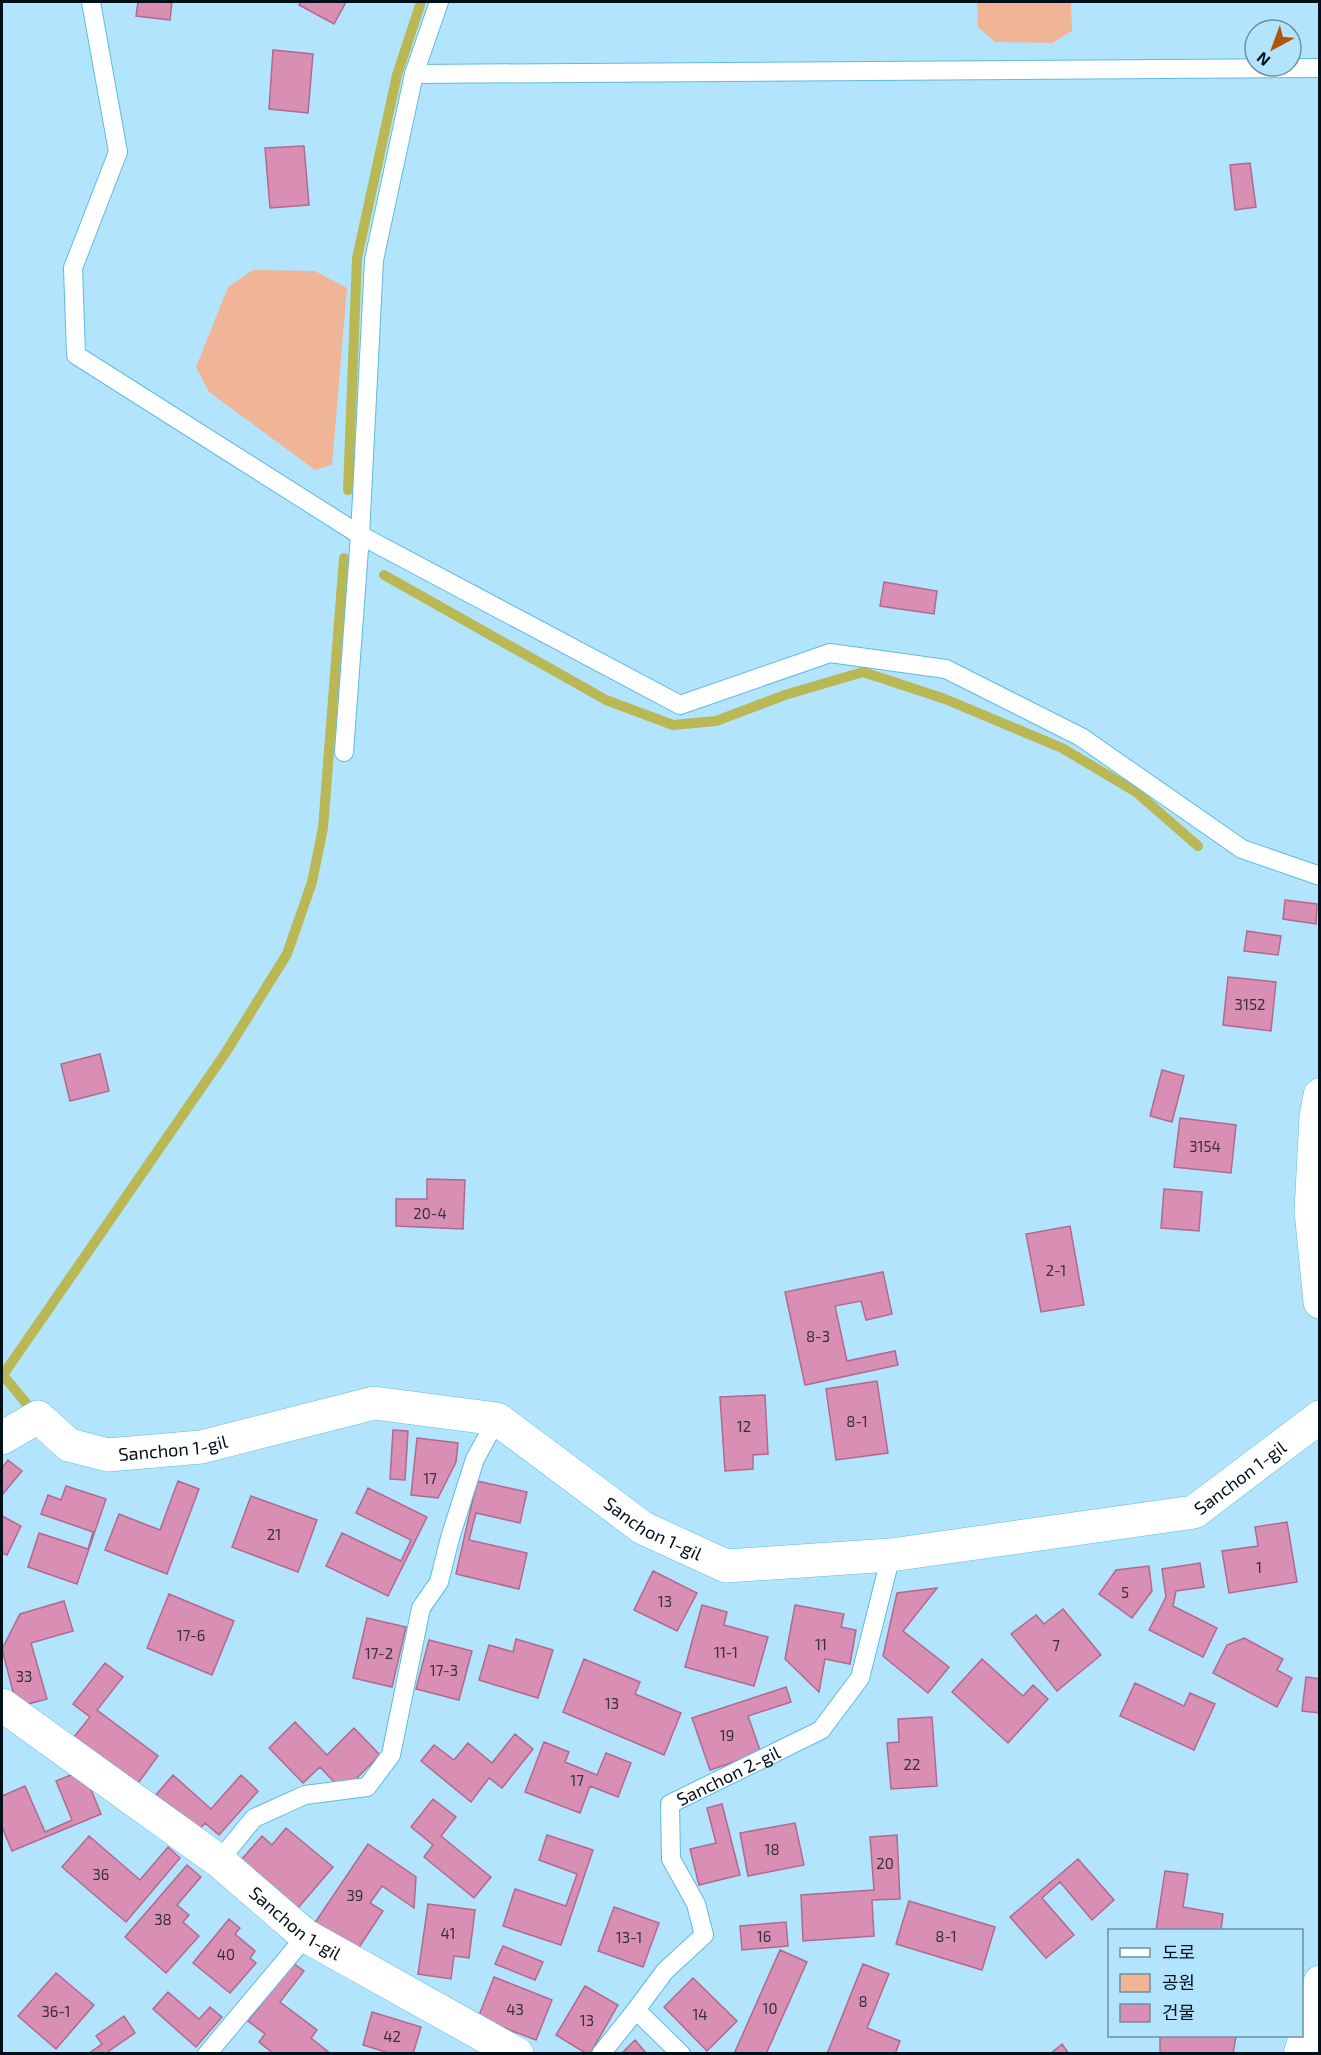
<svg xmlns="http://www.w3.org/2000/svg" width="1321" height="2055" viewBox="0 0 1321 2055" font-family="'Exo 2','Noto Sans KR',sans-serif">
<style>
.green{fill:#f0b597}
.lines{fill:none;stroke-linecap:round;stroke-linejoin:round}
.stream{stroke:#b9b854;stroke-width:10}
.building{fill:#d98eb4;stroke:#b1698e;stroke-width:1.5}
.service-casing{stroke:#5fbae1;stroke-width:20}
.minor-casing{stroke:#5fbae1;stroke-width:34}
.primary-casing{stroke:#5fbae1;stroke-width:34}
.service{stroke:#fff;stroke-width:18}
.minor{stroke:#fff;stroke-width:33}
.primary{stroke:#fff;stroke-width:33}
.labels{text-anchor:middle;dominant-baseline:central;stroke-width:6;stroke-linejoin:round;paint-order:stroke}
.number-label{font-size:15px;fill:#36303f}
.street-label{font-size:18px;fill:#001018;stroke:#b2e5fd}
</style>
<rect width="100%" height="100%" fill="#b2e5fd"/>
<!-- green -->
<path class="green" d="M977,2H1071L1072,31L1052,43L995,42L978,27Z
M253,270L315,271L347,288L332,465L315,470L209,392L196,367L228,287Z"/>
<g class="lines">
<!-- stream -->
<path class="stream" d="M348,490L357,258L397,75L421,2
M384,575L606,700L673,725L716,721L785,695L863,672L945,699L1062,748L1136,792L1198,846
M2,1374L36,1415
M3,1375L226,1052L287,954L312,882L323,828L344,558"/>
</g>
<!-- building -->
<path class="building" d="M138,2H172L170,20L136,16Z
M301,2H346L334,24L299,5Z
M273,50L313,54L308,113L269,109Z
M304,146L309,205L270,208L265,148Z
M1250,163L1256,207L1235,210L1230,165Z
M884,582L937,591L934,614L880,606Z
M1285,900L1317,904L1316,924L1283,919Z
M1247,931L1281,936L1278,955L1244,951Z
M1228,977L1276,982L1271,1031L1223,1025Z
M100,1054L109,1091L70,1101L61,1064Z
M1162,1070L1184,1076L1172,1122L1150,1116Z
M1180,1118L1236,1125L1231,1173L1174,1167Z
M427,1179L465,1180L463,1229L396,1226V1199H427Z
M1164,1189L1202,1192L1199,1231L1161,1228Z
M1070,1226L1084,1305L1041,1312L1026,1234Z
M883,1272L892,1314L866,1320L861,1301L835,1306L847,1361L895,1351L898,1365L805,1385L785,1292Z
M877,1381L888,1453L836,1460L826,1389Z
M765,1395L768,1454L753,1455V1469L725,1471L720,1397Z
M393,1430L408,1431L405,1480L390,1479Z
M417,1438L458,1443L456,1462L438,1498L411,1495Z
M8,1460L22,1471L2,1495V1468Z
M178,1481L199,1489L167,1574L105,1550L119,1514L160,1530Z
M477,1481L527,1492L520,1523L476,1513L469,1540L527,1553L519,1589L456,1574Z
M66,1486L106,1499L77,1584L28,1567L39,1533L88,1549L93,1532L41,1514L48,1495L61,1500Z
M368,1488L427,1517L388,1596L326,1566L342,1533L401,1561L411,1540L356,1513Z
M251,1496L317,1520L298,1572L232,1547Z
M2,1516L21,1526L7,1555L2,1553Z
M1287,1522L1297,1582L1229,1593L1222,1551L1258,1546L1255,1527Z
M1200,1563L1204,1587L1176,1591L1173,1606L1217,1628L1203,1657L1149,1630L1166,1597L1162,1569Z
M1149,1566L1152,1591L1132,1618L1099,1594L1116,1570Z
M653,1571L697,1593L677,1631L634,1610Z
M937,1588L903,1631L949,1667L928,1693L883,1656L897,1593Z
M169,1594L234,1621L212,1675L147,1648Z
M64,1601L73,1631L31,1643L47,1699L17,1707L2,1649L20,1614Z
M702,1605L727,1612L724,1625L768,1637L754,1686L685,1667Z
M795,1605L844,1614L841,1627L856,1630L850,1664L825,1659L819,1692L785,1659Z
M1063,1609L1101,1655L1057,1691L1011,1634L1036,1615L1044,1624Z
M367,1618L406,1627L392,1687L353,1678Z
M1244,1638L1283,1659L1277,1670L1292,1678L1277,1707L1213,1673L1227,1645Z
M516,1639L553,1650L538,1698L479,1680L489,1645L513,1652Z
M429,1640L472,1651L459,1700L416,1689Z
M584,1659L640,1682L635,1694L681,1713L664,1755L563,1712Z
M982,1659L1023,1696L1033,1685L1048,1699L1008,1743L952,1692Z
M105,1663L123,1677L97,1710L158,1756L136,1786L74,1737L90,1717L73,1704Z
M1306,1677L1320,1679V1713L1302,1711Z
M1135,1683L1184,1706L1190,1693L1215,1704L1194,1750L1120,1716Z
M786,1687L791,1702L748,1716L761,1753L710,1770L692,1718Z
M932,1717L937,1786L891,1789L887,1743L899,1742L898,1719Z
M295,1722L327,1755L354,1728L380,1755L355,1780L335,1783L320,1767L303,1783L269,1748Z
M515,1734L533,1749L502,1788L489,1778L471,1802L421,1761L434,1745L454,1760L468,1743L492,1763Z
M544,1742L569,1752L565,1762L597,1775L606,1753L631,1763L618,1797L590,1786L580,1813L525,1792Z
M83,1770L101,1814L12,1851L2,1827V1796L25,1786L45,1832L72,1820L56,1781Z
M173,1775L211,1809L241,1775L258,1791L219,1835L205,1823L196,1833L155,1796Z
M433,1799L456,1817L441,1836L491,1877L474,1898L424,1857L433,1845L411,1827Z
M722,1804L740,1875L699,1885L690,1849L716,1843L707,1808Z
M795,1823L804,1865L748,1876L740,1833Z
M286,1828L333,1867L298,1908L241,1860L262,1836L272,1845Z
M547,1835L593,1850L561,1945L503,1926L515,1889L566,1906L577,1874L539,1860Z
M897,1835L900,1899L872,1900L874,1936L803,1941L801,1895L874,1890L870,1837Z
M89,1836L140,1880L168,1847L180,1858L126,1922L62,1867Z
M368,1844L416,1877L414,1908L382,1886L370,1903L383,1911L356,1952L314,1924Z
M1078,1859L1114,1900L1092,1920L1060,1882L1042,1898L1074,1935L1046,1958L1010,1917Z
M187,1865L201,1877L177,1905L189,1915L183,1922L199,1936L166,1973L125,1937Z
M1165,1871L1188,1874L1183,1907L1223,1914L1221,1930H1156Z
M909,1901L995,1927L982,1970L896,1944Z
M428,1904L475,1910L469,1958L454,1956L451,1979L418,1974Z
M614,1907L659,1923L643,1967L598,1951Z
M229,1919L240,1928L235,1934L255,1951L250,1958L256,1963L230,1993L193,1963Z
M786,1922L788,1946L742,1950L740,1926Z
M503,1946L543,1962L535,1980L495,1964Z
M780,1950L807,1962L766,2054H734Z
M293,1963L304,1971L280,2002L317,2030L311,2038L331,2054H274L259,2042L265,2034L248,2021Z
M863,1964L889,1974L867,2028L900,2041L895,2054H827Z
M56,1973L94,2005L56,2049L18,2016Z
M494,1977L552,2000L536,2040L478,2018Z
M693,1978L737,2021L707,2051L664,2007Z
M585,1986L618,2005L590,2054H587L556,2035Z
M168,1992L199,2019L210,2007L222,2017L196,2047L153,2009Z
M372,2012L421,2027L413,2054H392L363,2045Z
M124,2016L135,2033L109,2051L111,2054H88L102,2044L96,2036Z
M1160,2036H1236L1233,2054H1160Z
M635,2040L647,2054H621Z
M1062,2044L1069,2054H1050Z"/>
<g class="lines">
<defs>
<g id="service">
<path d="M91,2L118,152L73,268L76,355L360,535L680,705L830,653L946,669L1081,737L1242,849L1320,876"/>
<path d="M414,74L1320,68"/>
<path d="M344,752L360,535L374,260L414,74L439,2"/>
<path d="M219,1861L254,1818L305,1795L367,1787L391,1755L421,1608L439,1582L450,1538L475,1459L497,1419"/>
<path d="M207,2054L306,1936"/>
<path d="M601,2054L636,2010"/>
<path id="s1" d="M681,2054L636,2010L665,1971L704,1935L696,1904L671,1859L670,1804L821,1730L860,1678L891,1555"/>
</g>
<g id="minor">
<path id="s2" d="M2,1438L38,1417L69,1445L108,1455L201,1447L374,1403L497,1419L643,1528L726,1566L891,1555L1194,1512L1320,1417"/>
<path id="s3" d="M2,1705L219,1861L306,1936L517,2054"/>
</g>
<path id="primary" d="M1320,1095L1316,1117L1311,1211L1320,1302
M1300,2054L1317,1999L1320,1982"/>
</defs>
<!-- service casing -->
<use href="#service" class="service-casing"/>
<!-- minor casing -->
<use href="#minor" class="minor-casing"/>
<!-- primary casing -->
<use href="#primary" class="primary-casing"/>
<!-- service -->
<use href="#service" class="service"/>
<!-- minor -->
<use href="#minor" class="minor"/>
<!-- primary -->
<use href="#primary" class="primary"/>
</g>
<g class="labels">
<!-- number labels -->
<g class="number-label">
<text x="1250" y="1004">3152</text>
<text x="1205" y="1146">3154</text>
<text x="430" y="1213">20-4</text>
<text x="1056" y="1270">2-1</text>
<text x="818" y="1336">8-3</text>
<text x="857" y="1421">8-1</text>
<text x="744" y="1426">12</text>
<text x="430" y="1478">17</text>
<text x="274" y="1534">21</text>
<text x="1259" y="1567">1</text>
<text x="1125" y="1592">5</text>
<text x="665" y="1601">13</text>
<text x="191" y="1635">17-6</text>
<text x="821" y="1644">11</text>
<text x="1056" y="1645">7</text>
<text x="726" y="1652">11-1</text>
<text x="379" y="1653">17-2</text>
<text x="444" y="1670">17-3</text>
<text x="24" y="1676">33</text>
<text x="612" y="1703">13</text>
<text x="727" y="1735">19</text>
<text x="912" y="1764">22</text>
<text x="577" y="1780">17</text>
<text x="772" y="1849">18</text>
<text x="885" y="1863">20</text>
<text x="101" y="1874">36</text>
<text x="355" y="1895">39</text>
<text x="163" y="1919">38</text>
<text x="448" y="1933">41</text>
<text x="764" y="1936">16</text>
<text x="946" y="1936">8-1</text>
<text x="629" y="1937">13-1</text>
<text x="226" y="1954">40</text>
<text x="863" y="2001">8</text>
<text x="770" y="2008">10</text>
<text x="515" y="2009">43</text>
<text x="56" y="2011">36-1</text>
<text x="700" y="2014">14</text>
<text x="587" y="2020">13</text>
<text x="392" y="2036">42</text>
</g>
<!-- street labels -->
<g class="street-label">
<text stroke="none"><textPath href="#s2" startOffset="189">Sanchon 1-gil</textPath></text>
<text stroke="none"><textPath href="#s2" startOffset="1322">Sanchon 1-gil</textPath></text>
<text stroke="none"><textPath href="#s2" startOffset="711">Sanchon 1-gil</textPath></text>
<text stroke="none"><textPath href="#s1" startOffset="368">Sanchon 2-gil</textPath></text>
<text stroke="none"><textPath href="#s3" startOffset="366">Sanchon 1-gil</textPath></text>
</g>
</g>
<!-- border -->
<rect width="1321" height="2055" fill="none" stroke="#001018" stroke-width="6"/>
<!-- legend -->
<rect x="1108" y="1929" width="195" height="108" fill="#b2e5fd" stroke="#6b90a1" stroke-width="1.5"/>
<rect x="1120" y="1948" width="30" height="9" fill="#ffffff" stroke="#6b90a1" stroke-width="1.5"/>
<text x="1162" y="1959" font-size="18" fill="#001018">도로</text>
<rect x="1120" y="1974" width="30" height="18" fill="#f0b597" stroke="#6b90a1" stroke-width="1.5"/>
<text x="1162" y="1989" font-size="18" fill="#001018">공원</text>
<rect x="1120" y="2004" width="30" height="18" fill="#d98eb4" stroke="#6b90a1" stroke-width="1.5"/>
<text x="1162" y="2019" font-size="18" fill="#001018">건물</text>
<!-- north arrow -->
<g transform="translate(1273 48) rotate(221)"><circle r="28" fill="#b2e5fd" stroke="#6b90a1" stroke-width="1.5"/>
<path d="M0-4.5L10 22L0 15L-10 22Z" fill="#b2520d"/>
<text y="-9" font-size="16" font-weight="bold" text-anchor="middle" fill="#001018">N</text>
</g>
</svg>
